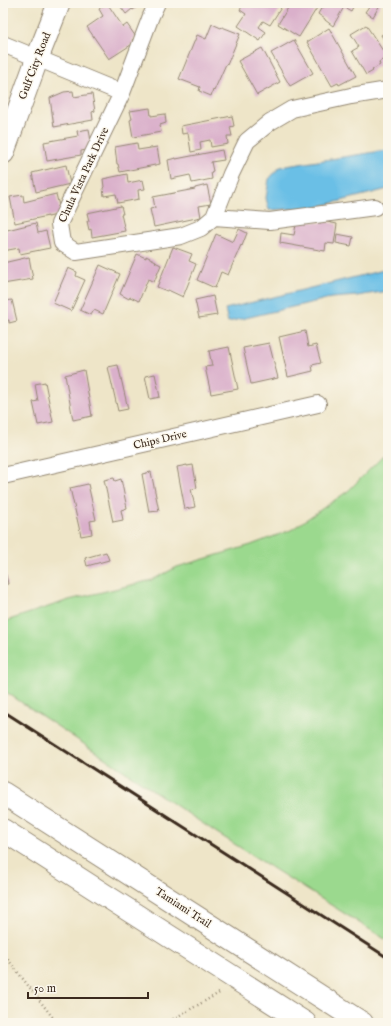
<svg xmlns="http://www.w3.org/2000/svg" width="391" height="1026" viewBox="0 0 391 1026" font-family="'IM FELL English',serif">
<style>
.green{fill:#9bd98e;stroke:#6b8256}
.water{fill:#6abfe6;stroke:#527482}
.building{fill:#dab0cb}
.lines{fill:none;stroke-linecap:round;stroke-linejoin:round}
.street-casing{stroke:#948873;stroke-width:18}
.secondary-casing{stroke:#948873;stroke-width:24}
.primary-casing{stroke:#948873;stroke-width:24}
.path{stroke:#948873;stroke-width:2.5;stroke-dasharray:1 3;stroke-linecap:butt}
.street{stroke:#fff;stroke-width:16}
.secondary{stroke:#fff;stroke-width:22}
.primary{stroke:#fff;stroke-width:22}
.rail{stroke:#3b2a1e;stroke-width:3}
.labels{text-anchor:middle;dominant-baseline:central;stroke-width:3;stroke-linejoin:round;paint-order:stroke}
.street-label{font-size:11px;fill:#3b2a1e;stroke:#fbf7ec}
</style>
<rect width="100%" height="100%" fill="#fbf7ec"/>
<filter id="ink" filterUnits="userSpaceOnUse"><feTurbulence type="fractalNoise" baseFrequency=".025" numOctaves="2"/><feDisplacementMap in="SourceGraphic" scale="8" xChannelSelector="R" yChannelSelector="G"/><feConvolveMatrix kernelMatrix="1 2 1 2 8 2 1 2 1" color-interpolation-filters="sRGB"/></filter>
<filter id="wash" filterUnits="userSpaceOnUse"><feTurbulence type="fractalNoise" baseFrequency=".012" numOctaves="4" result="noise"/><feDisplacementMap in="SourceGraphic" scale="16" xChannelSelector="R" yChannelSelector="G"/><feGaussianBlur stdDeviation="0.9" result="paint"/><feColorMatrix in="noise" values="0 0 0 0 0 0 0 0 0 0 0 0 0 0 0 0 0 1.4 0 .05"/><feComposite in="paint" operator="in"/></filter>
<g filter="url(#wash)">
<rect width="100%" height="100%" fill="#eee5c8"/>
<!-- green -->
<path class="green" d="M388,453V941L217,833L3,690V622L69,600L152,580L177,567L251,545L291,530L348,491L384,455Z"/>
<!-- water -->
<path class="water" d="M388,150V189L313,208L269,210L266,198L269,179L280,167Z
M388,269V291L357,296L331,298L228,322L225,309Z"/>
<g id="blocks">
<!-- building -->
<path class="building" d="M107,3L123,27L127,24L136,37L132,40L134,43L109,59L87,27L103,16L99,9Z
M118,3H142L133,10L132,9L126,14Z
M244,3H284L270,25L263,21L259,27L266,32L260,41L238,26L246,14L240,10Z
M291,3H320L299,37L278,24Z
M326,3H355L351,11L344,7L333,26L325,20V19L318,14L322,7L323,8Z
M367,3H381L373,17L365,12L370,5Z
M212,24L221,28L222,27L240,34L227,65L226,64L214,91L213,90L211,96L199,91L200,87L179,79L197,35L206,39Z
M366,25L387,57L379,62L380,65L372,70L373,71L366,75L352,51L359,47L351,34Z
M329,28L356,76L339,85L338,83L332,86L307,42Z
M388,31V46L381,35Z
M294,40L313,73L290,86L271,53Z
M262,48L280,82L257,95L238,61Z
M73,91L74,97L92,94L95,111L92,112L93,120L54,127L50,98L64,92Z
M150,108L151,116L165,114L166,123L160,125L161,132L133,137L130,120L132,119L130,111Z
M232,116L234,126L230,127L232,136H227L228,144L211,147L210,140L200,142L201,150L191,152L188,133L182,134L181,126Z
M89,129L92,149L81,151V155L47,161L44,142L78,136L77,131Z
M137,143L138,150L157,147L160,164L120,172L118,164H117L115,147Z
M222,150L224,160L211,162L213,171L211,172L212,179L192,183L190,175L171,179L168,160L176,158V159Z
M66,165L70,184L36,192L32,173Z
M127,174L128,183L143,180L145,189L138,190L139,199L118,203L116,194L104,196L103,188L104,187L103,179Z
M207,185L211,204L199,206L201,217L154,227L150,209L155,208L153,197L195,189V188Z
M56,194L61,214L48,217V216L15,223L10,197L23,195L24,202Z
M121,206L123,214H121L125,231L92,237L91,229L89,230L87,221H89L87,213Z
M297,220H302L321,223L322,221L337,224L334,244L326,243L325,251L280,243L281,233L294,235Z
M36,223L38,233L46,231L50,248L20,254L19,248L3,251V231Z
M239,229L247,233L242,246L241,245L228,275L221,272L215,288L197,280L216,234L233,242Z
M337,234L353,237L351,246L336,243Z
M173,247L192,254L189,261L196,264L183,297L168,290L167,291L157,287Z
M137,254L146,258V256L156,261L155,262L161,265L154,282L148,279L139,301L130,297L129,299L120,294Z
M29,257L33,279L3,284V263Z
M100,265L120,274L103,314L94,310L91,315L80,310Z
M68,268L77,272L76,276L85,280L71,311L53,303Z
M213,296L217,315L199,318L195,300Z
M3,298L4,301L12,300L17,321L9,323V320L3,321Z
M305,331L308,347L316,345L321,363L312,365L313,371L288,377L279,337Z
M269,343L278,378L251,384L243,348Z
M229,347L238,389L211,394L205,367L212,366L209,351Z
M118,365L128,409L118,411L108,367Z
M84,370L92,416L73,420L65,375Z
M155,374L160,397L150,399L145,376Z
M45,382L53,422L38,425L33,402L38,401L35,384Z
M187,465V466L193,465L197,488L191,489L195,507L185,509L177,467Z
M151,472L159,511L149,512L142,474Z
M114,478L115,481L121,479L127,508L121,510L123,520L113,522L104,480Z
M88,484L96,520L90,521L92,534L81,536L70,488Z
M106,552L109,560L87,566L85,558Z
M6,575L8,584L3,585V576Z"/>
</g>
</g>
<g filter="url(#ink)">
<use href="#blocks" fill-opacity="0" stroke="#948873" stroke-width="1"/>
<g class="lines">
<defs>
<path id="street" d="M157,3L151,16L122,93L59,224L62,243L76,252L181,236L201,228L214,217L270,221L375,207
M3,44L122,93
M214,217L231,174L247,141L270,122L292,109L351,96L388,90
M3,476L318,404"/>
<path id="secondary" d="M3,153L37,59L59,3"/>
<path id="primary" d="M3,793L362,1023
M3,830L305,1023"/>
</defs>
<!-- street casing -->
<use href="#street" class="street-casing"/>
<!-- secondary casing -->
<use href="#secondary" class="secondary-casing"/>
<!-- primary casing -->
<use href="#primary" class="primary-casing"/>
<!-- path -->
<path class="path" d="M3,953L57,1023
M166,1023L221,992"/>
<!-- street -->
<use href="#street" class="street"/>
<!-- secondary -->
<use href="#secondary" class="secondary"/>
<!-- primary -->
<use href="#primary" class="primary"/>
<!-- rail -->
<path class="rail" d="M3,711L388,958"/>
</g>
</g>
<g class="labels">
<!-- street labels -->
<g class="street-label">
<text transform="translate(35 66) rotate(-69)">Gulf City Road</text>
<text transform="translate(84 175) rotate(-65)">Chula Vista Park Drive</text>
<text transform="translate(160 440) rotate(-13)">Chips Drive</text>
<text transform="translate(183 908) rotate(33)">Tamiami Trail</text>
</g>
</g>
<!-- margin -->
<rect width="391" height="1026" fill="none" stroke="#fbf7ec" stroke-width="16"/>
<!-- scale -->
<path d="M28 992v6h120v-6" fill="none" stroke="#3b2a1e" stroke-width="2"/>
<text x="34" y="992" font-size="12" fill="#3b2a1e" stroke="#fbf7ec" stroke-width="3" paint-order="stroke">50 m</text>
</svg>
